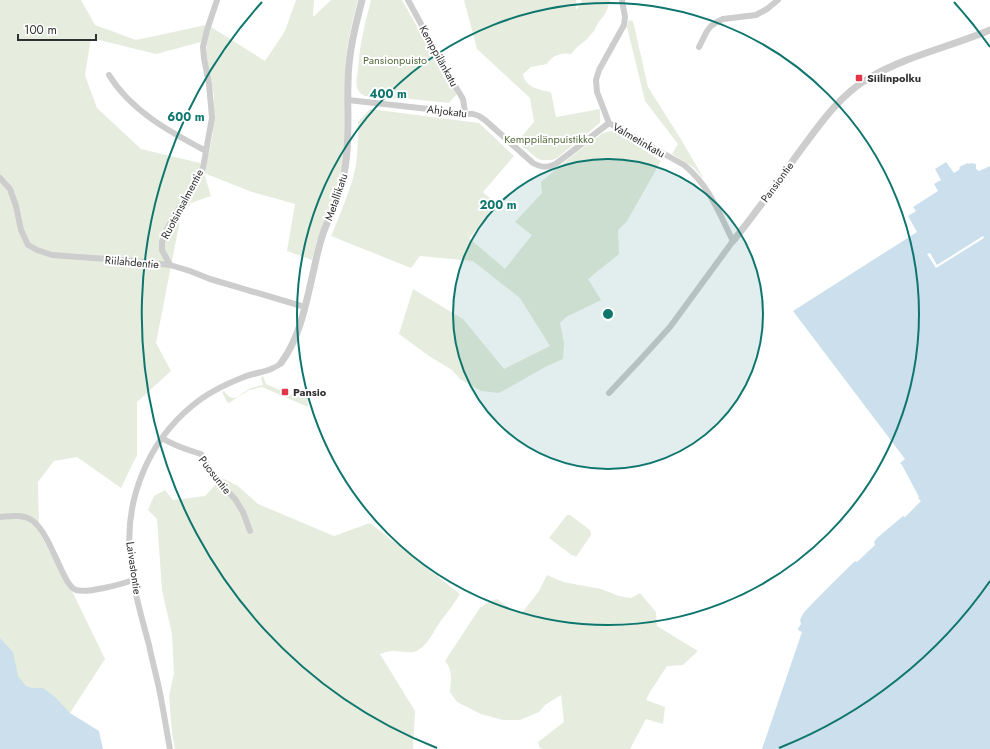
<svg xmlns="http://www.w3.org/2000/svg" width="990" height="749" viewBox="0 0 990 749" font-family="Jost,sans-serif">
<style>
.green{fill:#e6edde}
.water{fill:#cbe0ec}
.pier{fill:#fff}
.lines{fill:none;stroke-linecap:round;stroke-linejoin:round}
.minor{stroke:#cdcdcd;stroke-width:6}
.tertiary{stroke:#cdcdcd;stroke-width:7}
.ring{fill:none;stroke:#0f766e;stroke-width:2}
.poi-dot{fill:#e43548;stroke:#fff;stroke-width:1.5}
.labels{text-anchor:middle;dominant-baseline:central;stroke-width:4;stroke-linejoin:round;paint-order:stroke}
.street-label{font-size:11px;fill:#303030;stroke:#fff}
.park-label{font-size:11px;fill:#556c3d;stroke:#fff}
.poi-label{font-size:11px;font-weight:bold;fill:#303030;stroke:#fff;text-anchor:start}
.centre{fill:#0f766e;stroke:#fff;stroke-width:2}
.ring-label{font-size:12px;text-anchor:middle;font-weight:bold;fill:#0f766e;stroke:#fff;stroke-width:4;stroke-linejoin:round;paint-order:stroke}
</style>
<rect width="100%" height="100%" fill="#fff"/>
<!-- green -->
<path class="green" d="M0,0H81L95,25L136,40L206,25L201,42L156,54L91,38L85,75L97,108L141,149L200,163L203,169L209,153L213,133L214,95L206,53L208,36L211,27L265,61L285,31L296,0H314L313,17L331,0H358C352,22 347,44 345,66C344,96 345,127 344,157C343,168 337,176 338,187L316,243L312,260L287,251L295,204L252,192L204,173L211,196L191,203L181,215L156,343L171,371L137,402V455L121,488L77,457L54,461L38,482L39,532L73,593L105,659L70,713L63,718L0,666Z
M371,0H402L448,81L457,94L449,103L401,98L398,99L365,96C362,94 359,93 358,90C355,84 357,77 358,71C359,47 365,23 371,0Z
M464,0H576V10L581,3L582,0H610V2L605,14L598,23L594,31L586,40L577,47L571,54C562,52 552,55 547,64L531,67L523,74C525,87 539,90 551,92L556,117L600,109V123L557,158L552,160H543L538,159L517,142L534,122L530,98L477,49Z
M629,20L633,21L648,87L682,141L704,179L693,167L672,154L678,144L645,101L627,27Z
M370,109L479,123L514,156L483,192L497,205L469,238L505,269L532,235L515,222L542,193L541,182L572,156L603,133L611,131L617,133L661,161L627,221L618,230L619,254L588,279L601,300L566,317L560,323L564,343L563,359L547,366L499,393L481,391L460,379L452,370L429,356L399,334L413,289L463,319L504,369L550,346L520,298L473,261L420,256L411,268L331,236C339,217 347,198 353,178C358,160 358,140 358,122Z
M263,376L266,384L282,391L283,394L293,395L301,393L307,397L308,407L262,387L249,390L229,403L227,402L222,392L224,391C234,404 238,396 247,390C252,387 258,386 263,385L261,378Z
M222,478L238,486L258,504L334,536L370,523L460,594C454,604 447,613 440,622C433,632 427,648 414,652C407,653 401,651 395,651C390,650 385,653 380,654L415,711L413,749H175L172,733L169,696L174,673L172,634L162,590L157,519L148,510L154,496L165,490L173,500L205,496Z
M567,515H570L590,530L591,533V535L576,557L574,555L573,556L549,538Z
M547,575L563,582L601,589L619,596L631,598L640,593L656,612L657,626L698,651L683,665L667,666L650,692L646,700L665,707L663,724L646,719L630,749H543L540,748L538,742L564,722L561,695L545,705L539,712L520,720H503L481,714L457,702L450,692C451,681 453,670 445,661L479,609L490,601L497,599L513,611L522,613L539,591Z"/>
<!-- water -->
<path class="water" d="M946,162L954,173L960,169L959,168L961,166L968,163L969,164L971,163L976,164V169L979,171L990,166V749H762L802,632L798,630V628L800,626V617L804,612L852,563L855,561L857,562L875,545L874,542L877,538L903,516L905,517L921,501L918,498L919,497L902,465L900,463L905,459L793,311L917,232L908,216L916,211L913,207L938,191L934,184L941,180L935,169Z
M0,638L13,652L18,676L26,686L32,688H43L55,697L70,713L99,731L103,749H0Z"/>
<!-- pier -->
<path class="pier" d="M983,236L984,238L936,268L927,254L930,253L937,265Z
M854,560L855,561L818,597L804,612L800,620L801,624L798,628V630H796V627L799,624L798,621L799,617L802,610L850,562Z"/>
<g class="lines">
<!-- minor -->
<path class="minor" d="M408,0L451,79L463,99L465,112
M699,47L707,31L711,26L717,22L723,19L756,15L767,9L778,0
M109,75C131,111 170,132 206,151
M348,100L473,114L479,116L485,120L533,163C542,168 548,168 557,163L609,123
M0,178L10,189L16,206L21,230L28,245L37,250L52,255L134,261L170,265L190,271L210,279L305,307
M170,265L162,250V242L167,229L203,168L208,140L212,118L211,106L209,84L204,58L203,47L207,30L217,0
M609,393L640,360L670,327L733,241C719,213 709,185 684,165L609,123L597,92L596,80L599,70L624,25L625,17L622,0
M162,438C174,446 188,450 201,454L210,470L216,479L235,499L243,512L250,531
M0,517C10,516 24,514 33,521C45,530 55,557 62,571C65,577 68,585 74,589C83,595 122,584 133,580
M170,749C167,734 165,719 162,704C159,684 153,665 149,645C141,615 132,585 130,554C125,498 149,441 192,406C207,393 226,384 244,377C253,373 267,372 273,368C276,367 279,365 281,363"/>
<!-- tertiary -->
<path class="tertiary" d="M733,241C756,213 776,184 797,155C818,127 838,96 869,78C906,56 950,47 990,30
M281,363C301,336 306,302 314,269C317,255 320,239 326,226C333,207 342,188 345,168C350,140 347,112 348,83C348,55 355,27 362,0"/>
</g>
<!-- distance rings -->
<circle cx="608" cy="314" r="155" fill="#0f766e" fill-opacity=".12"/>
<g class="ring">
<circle cx="608" cy="314" r="155"/>
<circle cx="608" cy="314" r="311"/>
<path d="M990 581A466 466 0 0 1 779 748M437 748A466 466 0 0 1 262 2M954 2A466 466 0 0 1 990 47"/>
</g>
<!-- markers -->
<g class="poi-dot">
<rect x="855" y="74" width="8" height="8" rx="2"/>
<rect x="281" y="388" width="8" height="8" rx="2"/>
</g>
<g class="labels">
<!-- street labels -->
<g class="street-label">
<text transform="translate(439 56) rotate(61)">Kemppilänkatu</text>
<text transform="translate(447 111) rotate(7)">Ahjokatu</text>
<text transform="translate(639 140) rotate(30)">Valmetinkatu</text>
<text transform="translate(777 182) rotate(-54)">Pansiontie</text>
<text transform="translate(336 197) rotate(-71)">Metallikatu</text>
<text transform="translate(182 204) rotate(-62)">Ruotsinsalmentie</text>
<text transform="translate(132 262) rotate(5)">Riilahdentie</text>
<text transform="translate(215 475) rotate(52)">Puosuntie</text>
<text transform="translate(134 568) rotate(82)">Laivastontie</text>
</g>
<!-- park labels -->
<g class="park-label">
<text x="395" y="60">Pansionpuisto</text>
<text x="549" y="139">Kemppilänpuistikko</text>
</g>
<!-- poi labels -->
<g class="poi-label">
<text x="867" y="78">Siilinpolku</text>
<text x="293" y="392">Pansio</text>
</g>
</g>
<circle cx="608" cy="314" r="6" class="centre"/>
<g class="ring-label">
<text x="388" y="98">400 m</text>
<text x="186" y="121">600 m</text>
<text x="498" y="209">200 m</text>
</g>
<!-- scale -->
<path d="M18 34v6h78v-6" fill="none" stroke="#303030" stroke-width="2"/>
<text x="24" y="34" font-size="12" fill="#303030" stroke="#ffffff" stroke-width="3" paint-order="stroke">100 m</text>
</svg>
